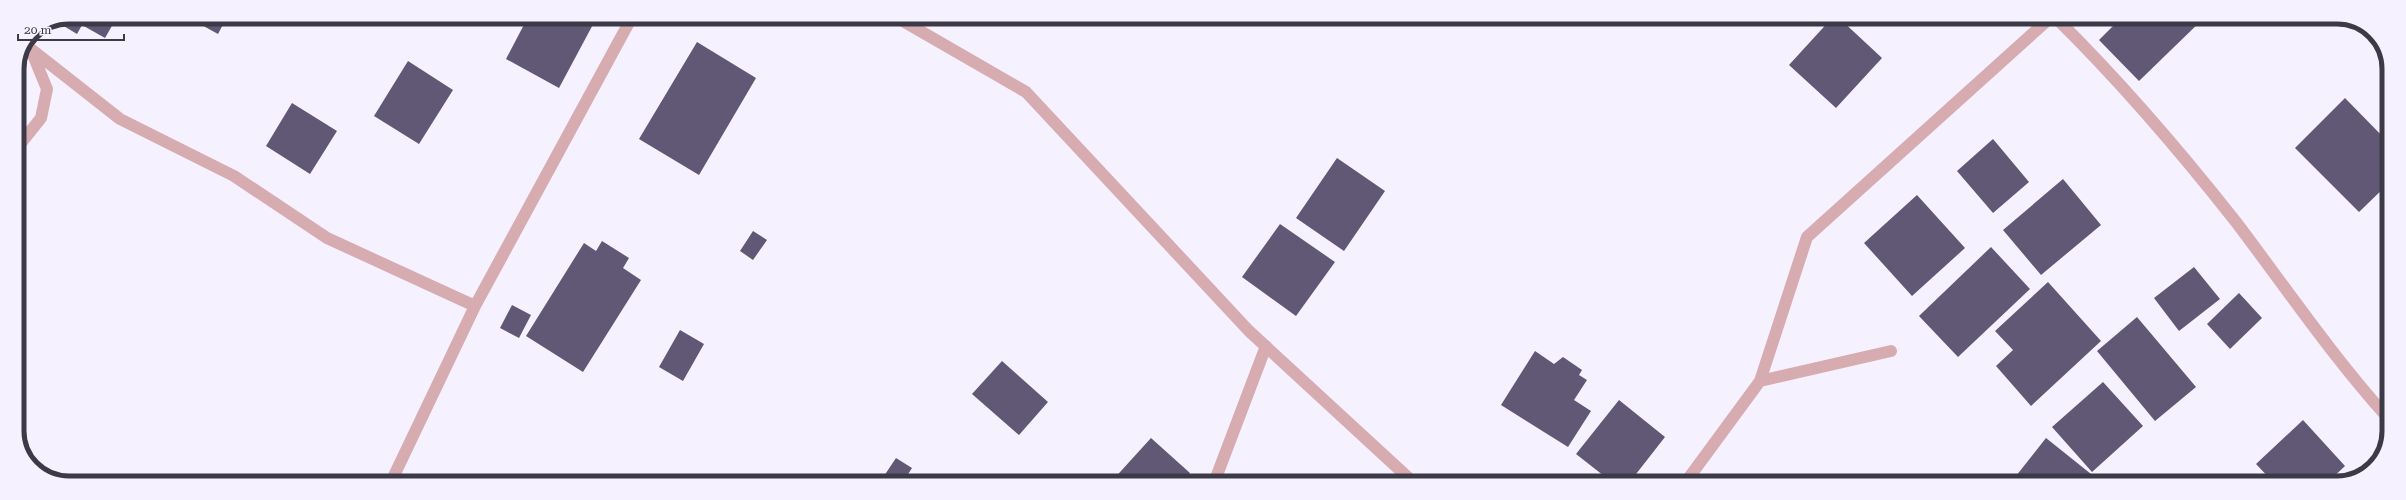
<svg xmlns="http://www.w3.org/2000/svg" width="2406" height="500" viewBox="0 0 2406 500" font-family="'Roboto Serif',serif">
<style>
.building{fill:#605875}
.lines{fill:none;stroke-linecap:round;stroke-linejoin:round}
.minor{stroke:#d7acb0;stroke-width:12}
.rim{fill:none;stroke:#3d3a47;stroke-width:5}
</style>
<rect width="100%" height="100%" fill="#f5f1ff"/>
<!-- building -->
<path class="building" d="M69,17H117L105,38L82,25L77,34L57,22Z
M187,17H227L218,34Z
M528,17H597L559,88L506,59Z
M1832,18H1839L1882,58L1836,108L1789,65Z
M2121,18H2204L2139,81L2099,40Z
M697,42L756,78L699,175L639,139Z
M408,61L453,90L419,144L374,116Z
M2389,97V111L2382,103Z
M2345,98L2389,143V183L2359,212L2295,148Z
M292,103L337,131L310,174L266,146Z
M1993,139L2029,182L1993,213L1957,171Z
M1337,158L1385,191L1344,251L1296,218Z
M2063,179L2101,225L2041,275L2003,230Z
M1917,195L1965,248L1912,296L1864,243Z
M1280,224L1335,262L1296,316L1242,277Z
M753,231L767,240L753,260L740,251Z
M602,241L629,258L623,268L641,280L583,372L526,336L584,243L596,251Z
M1991,247L2030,289L1958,357L1919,316Z
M2194,267L2220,299L2179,331L2154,298Z
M2048,282L2101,341L2031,406L1996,366L2013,350L1995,331Z
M2239,293L2262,318L2230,349L2207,324Z
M512,305L531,315L519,338L500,328Z
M2137,317L2196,387L2155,421L2097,351Z
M680,330L704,344L683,381L659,367Z
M1535,351L1554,364L1563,357L1582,370L1579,375L1587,380L1574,400L1591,411L1568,447L1501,405Z
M1002,361L1048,402L1019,435L972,394Z
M2103,382L2143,426L2092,472L2052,427Z
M1619,400L1665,437L1629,483H1613L1576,454Z
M2303,420L2345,466L2327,483H2274L2256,464Z
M1151,438L1190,473L1181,483L1111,482Z
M2046,438L2091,474L2084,483H2025L2016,476Z
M896,458L912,468L903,482H880Z"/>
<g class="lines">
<!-- minor -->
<path class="minor" d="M896,17L1026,92L1249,331L1414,483
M2056,18C2120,81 2180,151 2236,222C2286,288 2332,356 2388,418
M27,46L120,119L234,176L327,238L475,306
M17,148L41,118L47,89L31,50
M1760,381L1891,351
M391,482L475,306L632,17
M1214,483L1266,346
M1685,483L1760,381L1807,237L2050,18"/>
</g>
<!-- crop -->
<path d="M0 0H2406V500H0ZM69 24H2337A45 45 0 0 1 2382 69V431A45 45 0 0 1 2337 476H69A45 45 0 0 1 24 431V69A45 45 0 0 1 69 24Z" fill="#f5f1ff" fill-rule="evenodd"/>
<path class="rim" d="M69 24H2337A45 45 0 0 1 2382 69V431A45 45 0 0 1 2337 476H69A45 45 0 0 1 24 431V69A45 45 0 0 1 69 24Z"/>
<!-- scale -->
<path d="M18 34v6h106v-6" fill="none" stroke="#3d3a47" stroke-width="2"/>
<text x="24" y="34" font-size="12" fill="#3d3a47" stroke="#f5f1ff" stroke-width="3" paint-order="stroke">20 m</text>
</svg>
